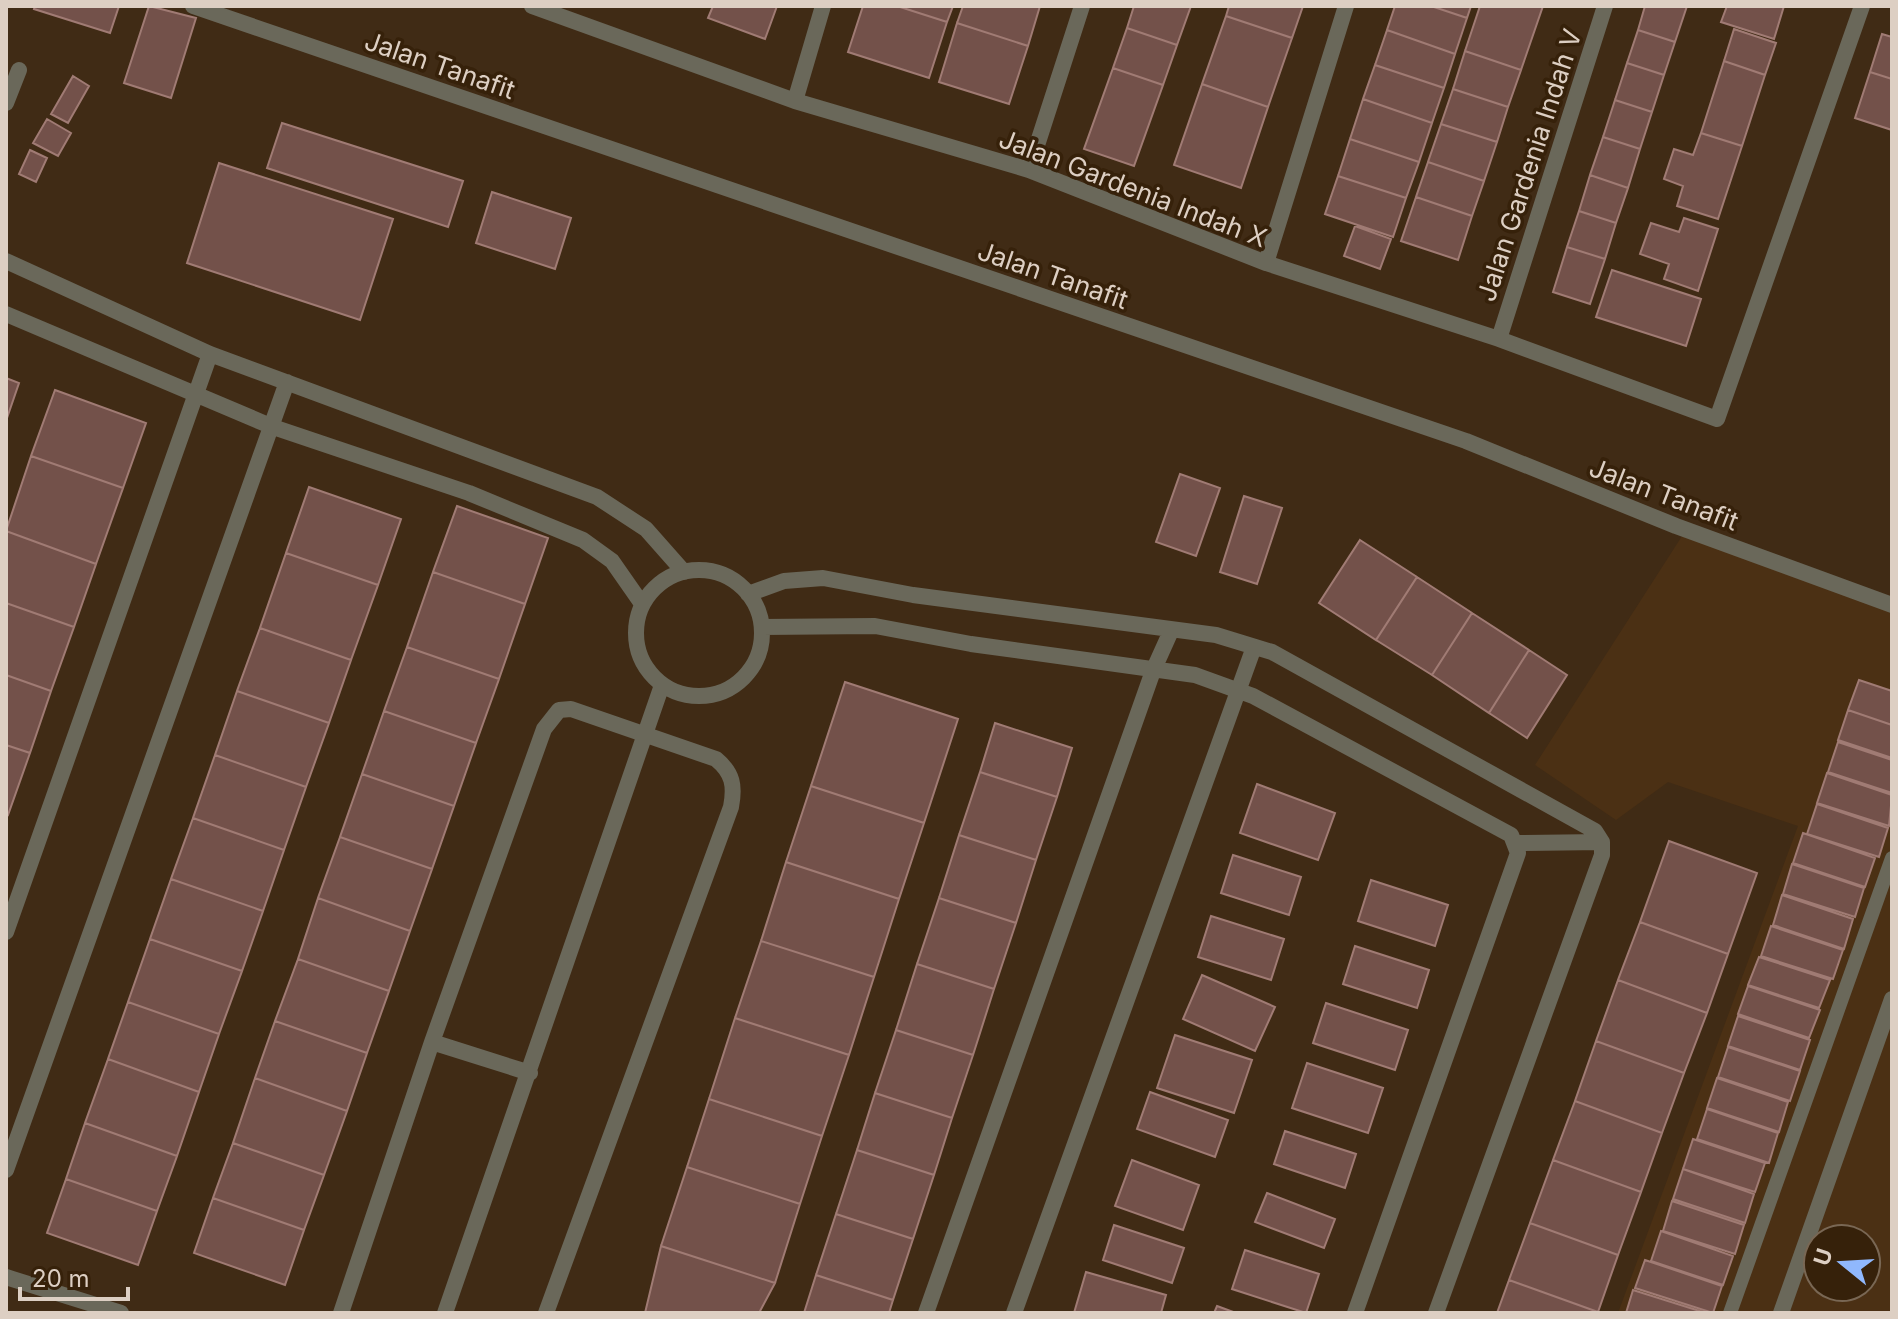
<svg xmlns="http://www.w3.org/2000/svg" width="1898" height="1319" viewBox="0 0 1898 1319" font-family="Inter,sans-serif">
<style>
.built{fill:#4b3014;fill-rule:evenodd}
.building{fill:#73514a;stroke:#a07b74;stroke-width:2}
.lines{fill:none;stroke-linecap:round;stroke-linejoin:round}
.lane{stroke:#6a685a;stroke-width:14}
.street{stroke:#6a685a;stroke-width:16}
.labels{text-anchor:middle;dominant-baseline:central;stroke-width:7;stroke-linejoin:round;paint-order:stroke}
.street-label{font-size:26px;fill:#ddcfc3;stroke:#36210a}
</style>
<rect width="100%" height="100%" fill="#402b15"/>
<!-- built -->
<path class="built" d="M1684,533L1892,608V1313H1618L1798,826L1668,782L1616,820L1535,765ZM1818,1239H1866V1287H1818Z"/>
<!-- building -->
<path class="building" d="M35,6H119L110,33L34,9Z
M149,6L196,18L171,98L124,83Z
M713,6H777L765,39L708,18Z
M863,6H897L947,22L929,78L848,52Z
M897,6H953L947,22Z
M963,6H1040L1028,46L957,23Z
M1134,6H1191L1177,45L1127,28Z
M1229,6H1303L1292,38L1226,16Z
M1395,6H1431L1467,18L1455,54L1387,30Z
M1431,6H1471L1467,18Z
M1480,6H1543L1521,70L1465,51Z
M1645,6H1687L1675,42L1638,30Z
M1727,6H1784L1774,39L1721,22Z
M1226,16L1292,38L1268,107L1202,84Z
M957,23L1028,46L1009,104L939,82Z
M1127,28L1177,45L1163,85L1113,68Z
M1734,29L1776,43L1765,75L1724,61Z
M1387,30L1455,54L1444,88L1375,65Z
M1638,30L1675,42L1664,75L1627,63Z
M1882,34L1892,37V79L1870,72Z
M1465,51L1521,70L1508,107L1453,89Z
M1724,61L1765,75L1742,146L1701,133Z
M1627,63L1664,75L1652,112L1615,100Z
M1375,65L1444,88L1432,123L1363,99Z
M1113,68L1163,85L1134,166L1084,149Z
M1870,72L1892,79V130L1855,118Z
M73,76L89,86L68,123L51,114Z
M1202,84L1268,107L1241,188L1174,165Z
M1453,89L1508,107L1497,142L1441,124Z
M1363,99L1432,123L1419,162L1350,139Z
M1615,100L1652,112L1640,149L1603,137Z
M47,119L71,133L58,156L33,143Z
M282,123L463,181L448,227L267,168Z
M1441,124L1497,142L1484,181L1428,162Z
M1701,133L1742,146L1718,219L1677,206L1683,186L1664,179L1674,149L1693,155Z
M1603,137L1640,149L1628,188L1590,175Z
M1350,139L1419,162L1406,198L1338,176Z
M30,150L47,158L36,182L19,174Z
M1428,162L1484,181L1472,216L1416,197Z
M219,163L393,219L360,320L187,263Z
M1590,175L1628,188L1616,223L1579,211Z
M1338,176L1406,198L1393,237L1325,214Z
M492,192L571,218L555,269L476,243Z
M1416,197L1472,216L1458,260L1401,241Z
M1579,211L1616,223L1605,259L1567,247Z
M1684,218L1718,229L1698,291L1664,279L1669,264L1640,254L1651,223L1679,232Z
M1355,226L1391,239L1380,269L1344,256Z
M1567,247L1605,259L1590,304L1553,292Z
M1612,270L1701,299L1686,346L1596,317Z
M6,378L19,383L6,421Z
M55,390L146,423L123,488L31,456Z
M31,456L123,488L96,564L6,531Z
M1180,474L1220,488L1196,556L1156,542Z
M309,487L401,519L378,585L286,553Z
M1244,496L1282,508L1257,584L1220,572Z
M457,506L548,538L525,604L433,572Z
M6,531L96,564L74,627L6,603Z
M1360,540L1417,577L1376,640L1319,603Z
M286,553L378,585L351,660L260,628Z
M433,572L525,604L499,679L407,647Z
M1417,577L1472,613L1432,675L1376,640Z
M6,603L74,627L51,691L6,675Z
M1472,613L1529,650L1489,713L1432,675Z
M260,628L351,660L329,723L237,691Z
M407,647L499,679L476,743L384,711Z
M1529,650L1567,675L1527,738L1489,713Z
M6,675L51,691L30,753L6,745Z
M1859,680L1892,691V725L1848,710Z
M845,682L958,719L924,823L811,786Z
M237,691L329,723L306,787L215,755Z
M1848,710L1892,725V758L1838,740Z
M384,711L476,743L454,806L362,774Z
M995,723L1072,748L1057,797L980,772Z
M1838,742L1892,760V793L1828,772Z
M6,745L30,753L8,815L6,814Z
M215,755L306,787L284,850L193,818Z
M980,772L1057,797L1036,860L959,835Z
M1827,773L1892,795L1889,826L1817,803Z
M362,774L454,806L432,869L340,837Z
M1257,784L1335,813L1318,860L1240,833Z
M811,786L924,823L899,899L786,862Z
M1817,804L1888,828L1879,857L1807,834Z
M193,818L284,850L263,911L171,879Z
M1803,833L1875,858L1865,887L1793,863Z
M959,835L1036,860L1016,923L939,898Z
M340,837L432,869L410,931L318,898Z
M1669,841L1757,873L1728,954L1640,922Z
M1233,855L1301,877L1289,915L1221,893Z
M786,862L899,899L874,977L761,941Z
M1792,864L1864,888L1855,917L1783,894Z
M171,879L263,911L242,971L150,939Z
M1371,880L1448,905L1435,946L1358,921Z
M1782,895L1853,919L1844,949L1773,925Z
M318,898L410,931L389,991L298,959Z
M939,898L1016,923L994,989L917,964Z
M1211,916L1284,939L1271,980L1198,957Z
M1640,922L1728,954L1707,1013L1618,980Z
M1771,926L1843,950L1833,979L1761,956Z
M150,939L242,971L219,1034L128,1002Z
M761,941L874,977L849,1055L735,1018Z
M1355,946L1429,970L1417,1008L1343,984Z
M1759,957L1830,980L1819,1008L1748,985Z
M298,959L389,991L367,1053L275,1021Z
M917,964L994,989L973,1055L896,1030Z
M1202,975L1275,1007L1255,1051L1183,1019Z
M1618,980L1707,1013L1684,1073L1596,1041Z
M1748,986L1820,1010L1809,1038L1738,1014Z
M128,1002L219,1034L199,1092L108,1059Z
M1326,1003L1408,1030L1395,1070L1313,1043Z
M1738,1016L1810,1040L1800,1070L1728,1046Z
M735,1018L849,1055L822,1136L709,1099Z
M275,1021L367,1053L347,1111L255,1078Z
M896,1030L973,1055L952,1118L875,1093Z
M1175,1035L1252,1060L1234,1113L1157,1088Z
M1596,1041L1684,1073L1662,1133L1575,1101Z
M1728,1047L1800,1071L1790,1101L1718,1077Z
M108,1059L199,1092L177,1156L85,1123Z
M1307,1063L1383,1088L1368,1133L1292,1108Z
M255,1078L347,1111L324,1175L233,1143Z
M1717,1078L1788,1102L1779,1132L1707,1108Z
M1150,1092L1228,1120L1215,1157L1137,1129Z
M875,1093L952,1118L934,1175L857,1150Z
M709,1099L822,1136L800,1204L687,1167Z
M1575,1101L1662,1133L1641,1192L1553,1160Z
M1707,1109L1778,1133L1769,1163L1697,1139Z
M85,1123L177,1156L157,1211L66,1179Z
M1285,1131L1356,1154L1345,1188L1274,1164Z
M1693,1139L1765,1163L1755,1192L1683,1169Z
M233,1143L324,1175L304,1230L213,1198Z
M857,1150L934,1175L913,1239L836,1214Z
M1132,1160L1199,1185L1183,1230L1115,1206Z
M1553,1160L1641,1192L1618,1255L1530,1223Z
M687,1167L800,1204L775,1283L661,1246Z
M1683,1169L1754,1194L1745,1223L1673,1199Z
M66,1179L157,1211L138,1265L47,1233Z
M1267,1193L1335,1219L1324,1248L1255,1222Z
M213,1198L304,1230L285,1285L194,1253Z
M1672,1201L1744,1225L1735,1254L1663,1231Z
M836,1214L913,1239L893,1300L816,1275Z
M1530,1223L1618,1255L1598,1312L1509,1280Z
M1114,1225L1184,1248L1172,1283L1103,1260Z
M1661,1231L1733,1256L1723,1285L1651,1261Z
M661,1246L775,1283L759,1313H645Z
M1245,1250L1319,1274L1306,1313L1232,1289Z
M1645,1260L1722,1286L1713,1313L1635,1288Z
M1086,1272L1166,1295L1161,1313H1074Z
M816,1275L893,1300L889,1313H804Z
M1509,1280L1598,1312L1497,1313Z
M1633,1290L1706,1313H1626Z
M1217,1306L1236,1313H1214Z"/>
<g class="lines">
<!-- lane -->
<path class="lane" d="M1730,1313L1892,858"/>
<!-- street -->
<path class="street" d="M193,6L1466,441L1676,526L1892,605
M532,6L795,101L1029,170L1266,263L1499,339L1717,419L1862,6
M795,101L823,6
M6,103L19,70
M1029,170L1082,6
M6,261L210,354L597,497L646,529L684,572
M1266,263L1346,6
M6,314L273,427L469,493L583,540L612,561L642,604
M1499,339L1605,6
M636 633a63 63 0 1 1 126 0a63 63 0 1 1-126 0Z
M748,594L784,581L823,578L913,595L1216,635L1272,652L1595,831L1602,842V855L1436,1313
M762,627L875,626L971,644L1195,675L1253,696L1511,835L1518,853L1355,1313
M1517,843L1602,842
M6,932L210,354
M432,1042L530,1073
M6,1170L287,382
M6,1277L121,1313
M341,1313L432,1042L544,729L559,710L571,709L716,759C733,773 735,786 731,807L546,1313
M445,1313L662,685
M926,1313L1153,671L1171,631
M1014,1313L1254,647
M1781,1313L1892,999"/>
</g>
<g class="labels">
<!-- street labels -->
<g class="street-label">
<text transform="translate(440 65) rotate(19)">Jalan Tanafit</text>
<text transform="translate(1529 165) rotate(-72)">Jalan Gardenia Indah V</text>
<text transform="translate(1133 188) rotate(21)">Jalan Gardenia Indah X</text>
<text transform="translate(1053 275) rotate(19)">Jalan Tanafit</text>
<text transform="translate(1664 494) rotate(21)">Jalan Tanafit</text>
</g>
</g>
<!-- border -->
<rect width="1898" height="1319" fill="none" stroke="#ddcfc3" stroke-width="16"/>
<!-- north arrow -->
<g transform="translate(1842 1263) rotate(288)"><circle r="38" fill="#36210a" stroke="#796754" stroke-width="2"/>
<path d="M0-6L14 30L0 20L-14 30Z" fill="#90b8fd"/>
<text y="-12" font-size="22" font-weight="bold" text-anchor="middle" fill="#ddcfc3">U</text>
</g>
<!-- scale -->
<path d="M20 1287v12h108v-12" fill="none" stroke="#ddcfc3" stroke-width="4"/>
<text x="32" y="1287" font-size="24" fill="#ddcfc3" stroke="#36210a" stroke-width="6" paint-order="stroke">20 m</text>
</svg>
